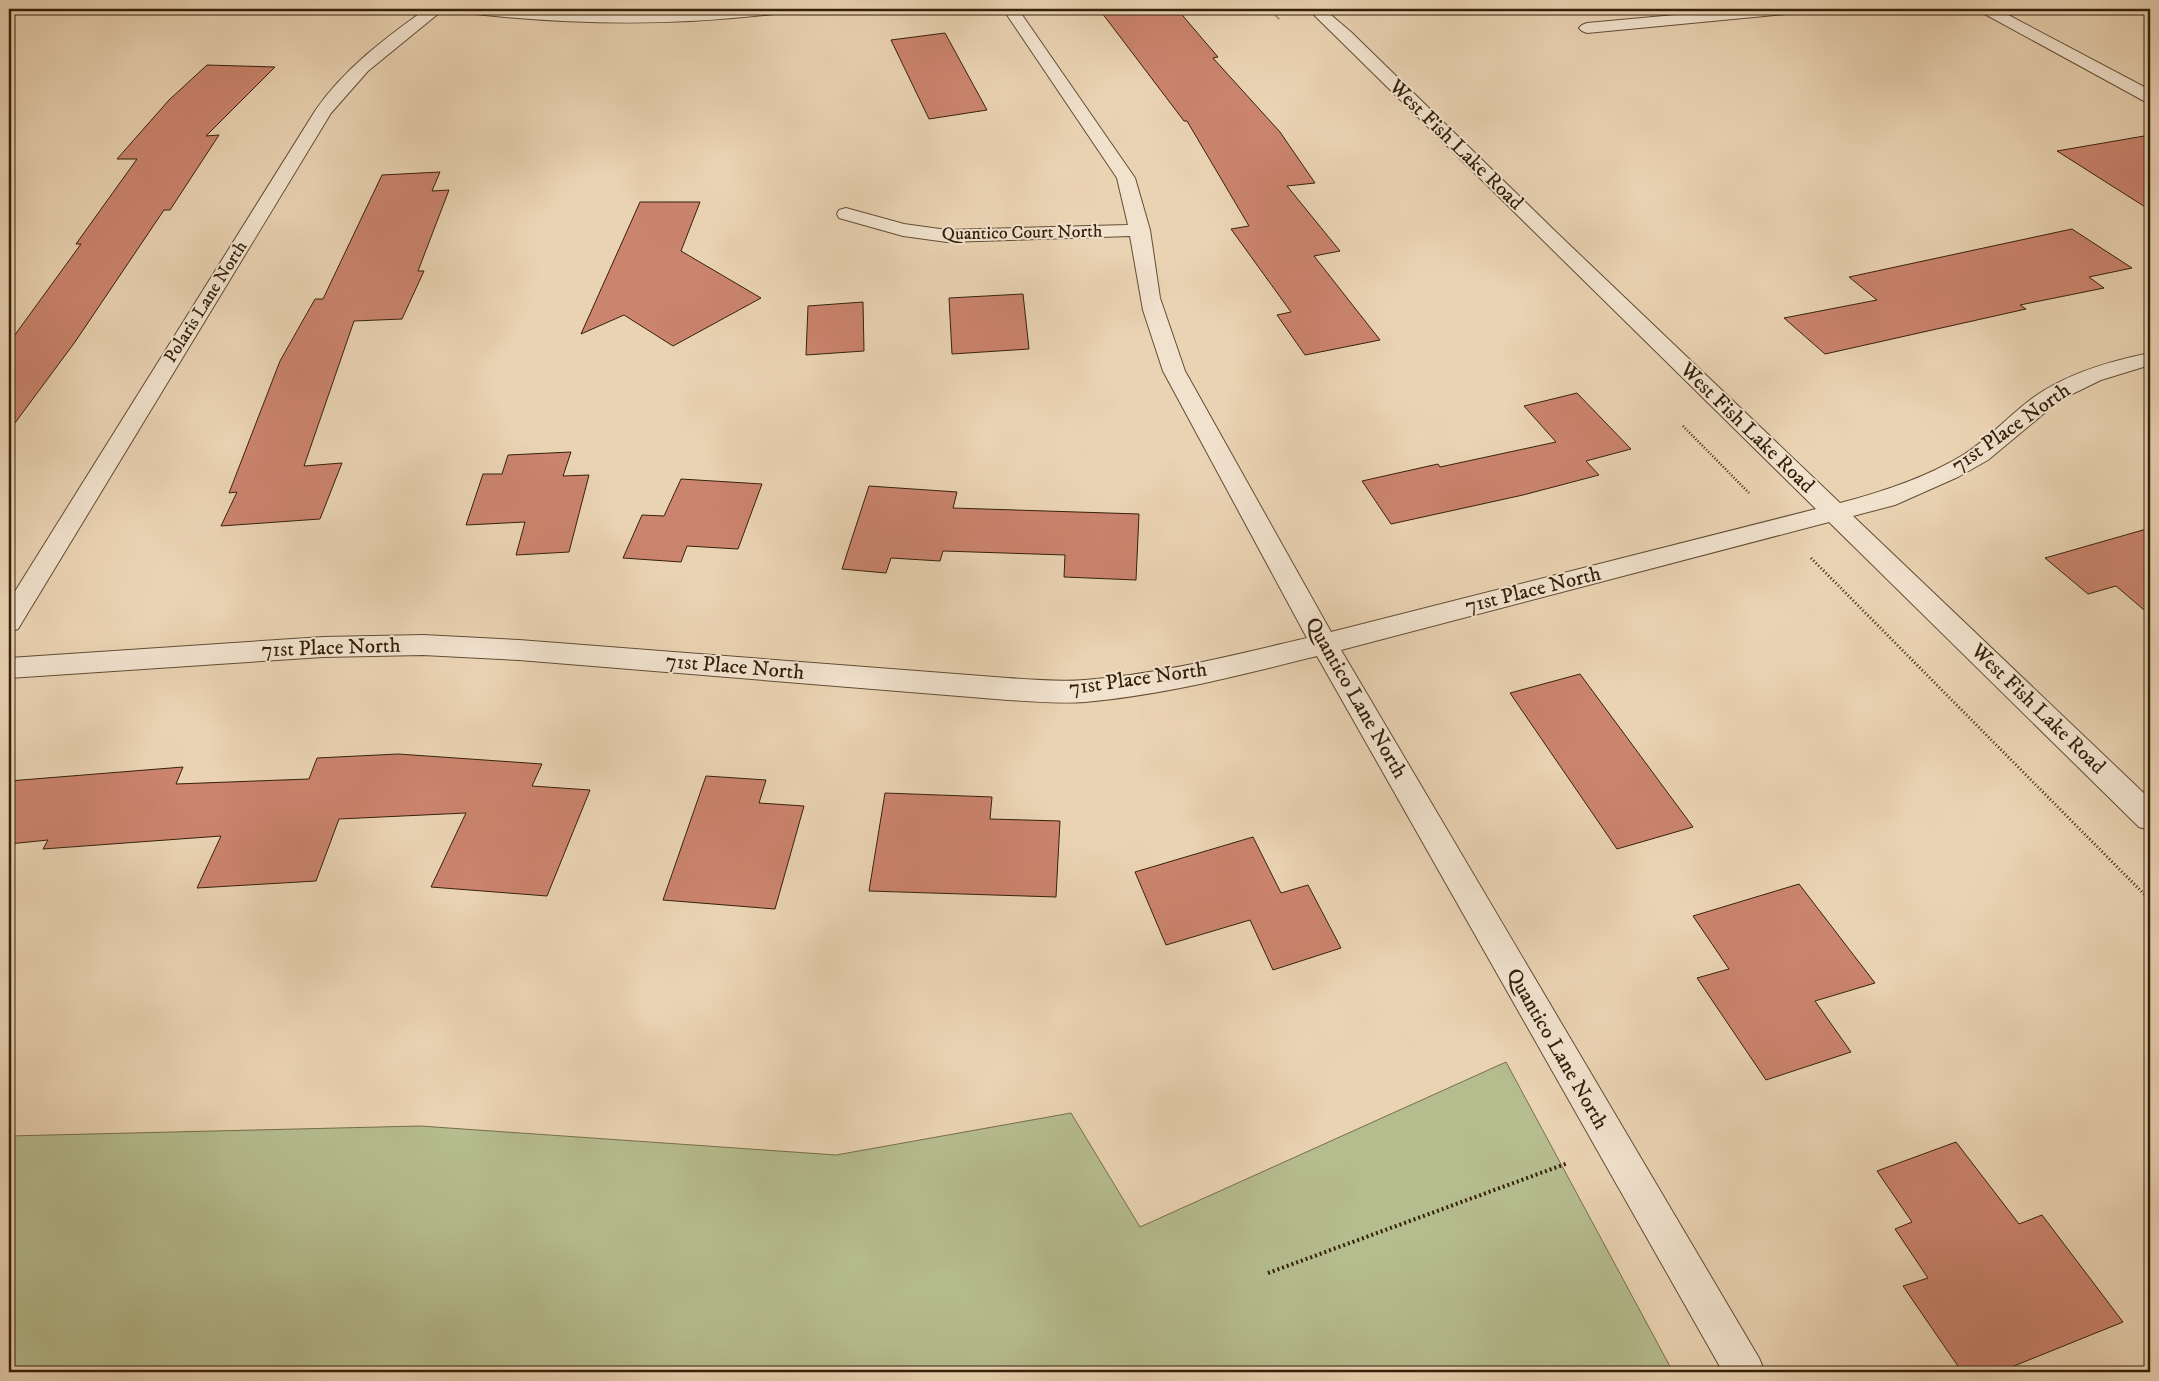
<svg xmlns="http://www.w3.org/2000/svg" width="2159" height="1381" viewBox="0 0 2159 1381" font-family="'IM FELL DW Pica',serif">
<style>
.green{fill:#b5bc8e;stroke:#756e4c}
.building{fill:#cb846e;stroke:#35200a}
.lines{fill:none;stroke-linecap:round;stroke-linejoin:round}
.minor-casing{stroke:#624d34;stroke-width:2}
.path-far3{stroke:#35200a;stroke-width:2;stroke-dasharray:0.5 1;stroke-linecap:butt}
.path-far2{stroke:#35200a;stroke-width:2.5;stroke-dasharray:1 2;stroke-linecap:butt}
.path-far1{stroke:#35200a;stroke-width:3;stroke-dasharray:1 2.5;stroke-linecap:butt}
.path{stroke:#35200a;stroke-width:4;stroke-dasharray:2 3;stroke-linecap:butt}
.minor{fill:#f1e2ce;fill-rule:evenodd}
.labels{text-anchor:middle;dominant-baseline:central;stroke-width:4;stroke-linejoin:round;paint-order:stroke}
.far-street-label{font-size:18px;fill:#35200a;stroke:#f1e2ce}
.street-label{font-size:21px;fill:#35200a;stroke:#f1e2ce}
</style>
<rect width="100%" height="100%" fill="#ead3b3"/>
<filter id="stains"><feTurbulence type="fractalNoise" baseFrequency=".004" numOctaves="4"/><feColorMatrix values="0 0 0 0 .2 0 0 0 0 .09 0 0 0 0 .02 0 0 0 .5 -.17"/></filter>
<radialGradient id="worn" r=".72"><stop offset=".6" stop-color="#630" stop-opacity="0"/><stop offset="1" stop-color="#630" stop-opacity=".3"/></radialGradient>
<!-- green -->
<path class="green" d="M1506,1062L1673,1372H9V1136L420,1126L836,1155L1071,1113L1140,1227Z"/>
<!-- building -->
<path class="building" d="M1099,9H1177L1218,57L1213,58L1280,132L1315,183L1287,186L1340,251L1314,256L1380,340L1305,355L1277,315L1291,312L1231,229L1249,226L1187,121H1184Z
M945,33L987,110L929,119L891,40Z
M207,65L275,67L206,136L219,135L170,210H164L75,342L9,431V343L81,244H76L137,159H117L169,100Z
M2150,135V210L2057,151Z
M440,172L432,191L449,190L418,271H424L402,319L354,321L304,466L342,463L320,519L221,526L237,492L229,493L280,361L315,299H323L382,175Z
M640,202H700L681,251L761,298L673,346L624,315L581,334Z
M2072,229L2132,268L2089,277L2104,288L2020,305L2026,309L1825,354L1784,318L1877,300L1849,277Z
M1023,294L1029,349L952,354L949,298Z
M863,302L864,351L806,355L808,306Z
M1577,393L1631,449L1586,461L1599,475L1523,495L1391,524L1362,481L1438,464L1440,467L1556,442L1524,406Z
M571,452L563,476L589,475L569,552L516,555L525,522L466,525L483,474H502L508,455Z
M681,479L762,484L738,549L687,546L681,562L623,558L642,515L664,516Z
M869,486L957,492L953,508L1139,514L1136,580L1064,577L1065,555L943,551L940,561L891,558L886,573L842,569Z
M2150,528V615L2116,586L2088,594L2045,558Z
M1580,674L1693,827L1617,849L1510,693Z
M398,754L542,764L532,786L590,790L547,896L431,887L466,813L339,819L316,881L197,888L221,836L43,849L48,840L9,844V781L183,767L176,784L309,779L317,758Z
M706,776L766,780L759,803L804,806L775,909L663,900Z
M885,793L992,797L990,819L1060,821L1056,897L869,891Z
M1253,837L1281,893L1308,885L1341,948L1273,970L1250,920L1166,945L1135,872Z
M1799,884L1875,983L1815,1001L1851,1052L1766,1080L1697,978L1729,969L1693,916Z
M1956,1142L2019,1224L2042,1215L2123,1322L1999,1372H1962L1903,1286L1928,1278L1895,1229L1912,1222L1877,1171Z"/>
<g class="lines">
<defs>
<path id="minor" d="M426,9H444L368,71L331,113L18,629L9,632V601L315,111C344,69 385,38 426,9Z
M467,9C519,5 572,14 624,14C676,14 729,6 781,9L778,12L773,14C673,26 575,25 475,14L470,12Z
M1003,9H1018L1135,178L1150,230L1160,298L1185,371L1331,632L1816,509L1308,9H1324L1351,32L1555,231L1840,503C1882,492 1925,478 1963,455C1989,439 2009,415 2034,397C2068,373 2110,361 2150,353V365L2101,380L2060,400L1988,460L1958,477L1895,505L1853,516L2150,799V830L2139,827L1829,522L1341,650L1759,1358L1765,1372H1723L1317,656C1241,675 1163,695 1085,702C1059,704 1033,701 1008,700L519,660L423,655L323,657L9,678V658L323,637L423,635L519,640L1008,678C1034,680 1059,682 1085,680C1160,674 1234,655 1307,638L1163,371L1143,310L1130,236L947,242L903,236L839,218L837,214L839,210L846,208L904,224L947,230L1128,225L1117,178Z
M1741,9H1794L1791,12L1786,14L1587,33L1582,31L1579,28L1582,25L1587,23Z
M1978,9H1997L2150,90V102L2144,101L1981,12Z"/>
</defs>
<!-- minor casing -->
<use href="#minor" class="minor-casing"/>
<!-- path-far3 -->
<path class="path-far3" d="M1269,9L1279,19"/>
<!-- path-far2 -->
<path class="path-far2" d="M1683,426L1749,493"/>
<!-- path-far1 -->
<path class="path-far1" d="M1811,558L2150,900"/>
<!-- path -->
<path class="path" d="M1268,1273L1568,1163"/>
<!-- minor -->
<use href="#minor" class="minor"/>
</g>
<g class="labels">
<!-- far-street labels -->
<g class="far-street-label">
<text transform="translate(1022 233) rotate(-1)">Quantico Court North</text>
<text transform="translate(206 302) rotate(-58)">Polaris Lane North</text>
</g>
<!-- street labels -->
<g class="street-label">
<text transform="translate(1456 145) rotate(44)">West Fish Lake Road</text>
<text transform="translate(1747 428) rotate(44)">West Fish Lake Road</text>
<text transform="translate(2011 428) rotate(-35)">71st Place North</text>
<text transform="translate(1533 590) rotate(-14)">71st Place North</text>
<text transform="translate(331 648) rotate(-2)">71st Place North</text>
<text transform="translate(735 667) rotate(5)">71st Place North</text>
<text transform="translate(1138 679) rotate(-8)">71st Place North</text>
<text transform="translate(1356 698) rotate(60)">Quantico Lane North</text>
<text transform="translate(2038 709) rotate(44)">West Fish Lake Road</text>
<text transform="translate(1557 1049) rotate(60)">Quantico Lane North</text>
</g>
</g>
<!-- margin -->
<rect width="2159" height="1381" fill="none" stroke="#ead3b3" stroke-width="30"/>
<rect x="10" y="10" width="2139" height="1361" fill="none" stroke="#35200a" stroke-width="2.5"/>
<rect x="15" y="15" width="2129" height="1351" fill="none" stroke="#35200a"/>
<rect width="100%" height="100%" filter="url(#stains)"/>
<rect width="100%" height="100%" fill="url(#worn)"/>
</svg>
